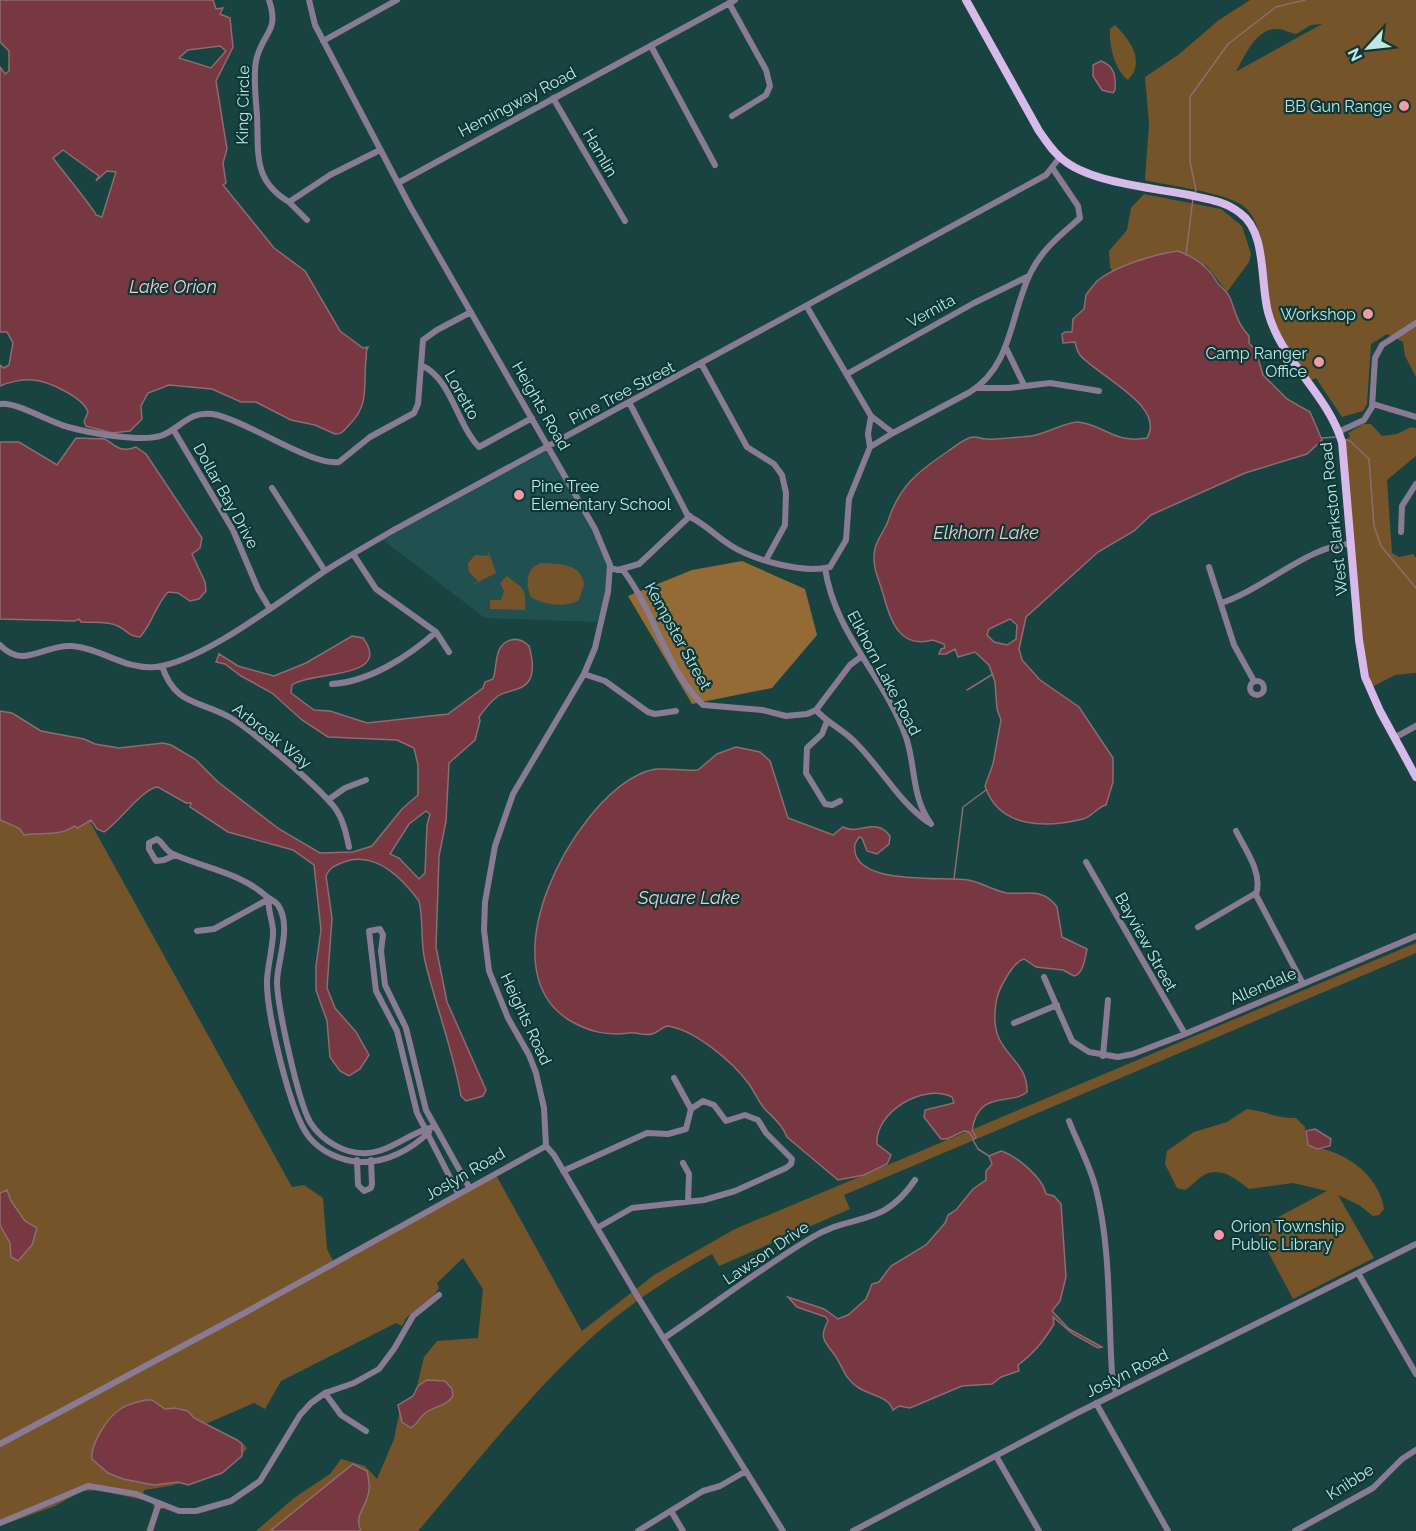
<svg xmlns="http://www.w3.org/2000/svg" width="1416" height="1531" viewBox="0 0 1416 1531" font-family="Raleway,sans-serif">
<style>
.built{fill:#205150}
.green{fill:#755429;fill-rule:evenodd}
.forest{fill:#946b34}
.water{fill:#773841;stroke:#8d6c72;stroke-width:1.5;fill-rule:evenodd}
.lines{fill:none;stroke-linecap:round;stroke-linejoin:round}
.stream{stroke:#8d6c72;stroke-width:1.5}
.minor{stroke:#897b93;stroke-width:6}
.major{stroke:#d7b9ea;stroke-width:8}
.poi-dot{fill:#f49aa4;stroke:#0c3837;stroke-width:2}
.labels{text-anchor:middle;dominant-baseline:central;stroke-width:4.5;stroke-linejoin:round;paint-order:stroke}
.street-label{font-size:16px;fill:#c0e5e3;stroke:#0c3837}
.poi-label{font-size:16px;fill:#c0e5e3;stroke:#0c3837;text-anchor:end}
.water-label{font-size:18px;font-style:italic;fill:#f2c8cb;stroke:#0c3837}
</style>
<rect width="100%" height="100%" fill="#184341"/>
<!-- built -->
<path class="built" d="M548,450L605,552L609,564V576L598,622L485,618L383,540Z"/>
<!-- green -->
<path class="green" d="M1250,0H1416V377L1405,356L1403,342L1387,334L1371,344L1367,404L1363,411L1342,417L1316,378L1311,380C1296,359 1280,339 1272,313C1263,283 1269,224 1242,205C1223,192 1169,186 1145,180L1149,124L1145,77L1178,55L1219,20ZM1322,24L1237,71H1236C1245,57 1256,27 1278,29C1283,29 1290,33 1296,34L1311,25Z
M1115,25C1130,40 1146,61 1128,80C1114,69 1109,45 1110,29Z
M1144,194L1221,209L1242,226L1251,254L1249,262L1227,292L1207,266L1178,251L1127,264L1113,272L1110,267L1109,251L1127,230L1131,208Z
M1363,424H1371L1382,436L1397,434L1411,427L1416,428V456L1387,480L1392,553L1399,557L1413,554L1416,558V673L1395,675L1372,687L1363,650L1345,440L1350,437L1348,433Z
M487,547L496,573L470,586L478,581L469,572L468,563L475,555L489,556Z
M541,563C559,564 582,563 584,585L579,600C568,608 542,605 531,597C525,585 526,567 541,563Z
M507,576C522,589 527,586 525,610L490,609V600H501L504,591L500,583Z
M42,735L292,1187L304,1185L323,1198L327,1249L335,1265L496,1175L582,1331L654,1275L735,1229L1416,943V953L844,1195L850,1209L719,1266L712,1254C663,1281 616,1313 576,1352C519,1407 470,1471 418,1531H256L294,1498L330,1474L341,1459L365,1466L377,1479L394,1439L401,1404L407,1399H414L424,1357L437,1341L478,1338L483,1289L463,1258L437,1283L439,1288L432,1298L406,1318L402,1326L396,1323L281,1381L265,1409L254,1403L203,1425C217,1434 237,1434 247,1448C229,1474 176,1486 144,1490L143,1494L164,1508L159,1510L152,1531H146L154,1508L152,1502L98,1490L82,1491L55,1506L0,1526V758Z
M1247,1109C1265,1111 1278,1119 1296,1118L1305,1127L1306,1140C1315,1148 1316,1147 1327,1150C1354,1158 1380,1180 1384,1209L1379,1215L1373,1216L1359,1205L1338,1195L1374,1258L1293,1299L1256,1229L1327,1191L1293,1183L1249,1189C1236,1179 1221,1166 1204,1175C1197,1179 1192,1186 1185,1190L1177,1188L1165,1164L1167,1151L1194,1132L1227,1122Z"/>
<!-- forest -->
<path class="forest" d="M742,561L805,589L817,635L772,688L692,704L628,596L692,570Z"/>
<!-- water -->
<path class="water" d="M0,0H213L216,9L223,8L220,14L230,18L233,47L216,81L227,149L223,163L226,183L223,185L274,248L305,271L340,331L363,348L368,347C365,351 367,353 366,359C363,385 370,404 350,424C345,429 343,434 335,434L315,425L291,420L256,402H241L212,389L169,385L148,393L141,406L142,419L130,431L112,433L86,426L84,422L88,412C83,397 48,381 33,380C23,379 9,382 0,386V365L4,368L9,365L13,343L7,332H0V67L5,74L9,71V51L0,42ZM220,46L226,51L211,68L179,58L188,50ZM63,150L99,176L96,181L107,171L116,172L102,217L96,215C95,210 60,168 53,158Z
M1101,61C1115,66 1116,77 1115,90L1113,93L1102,90L1093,76V65Z
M1178,251C1194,257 1207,265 1215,279C1219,287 1227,290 1230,298C1236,313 1238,325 1249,336V343L1256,351L1263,375L1287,399L1310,412L1322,440L1307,454L1245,473L1151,515L1134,531L1098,552L1026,617L1019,649L1022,660L1040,680L1079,707L1113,758V782L1106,805C1097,807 1092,817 1083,819C1047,828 999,829 985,786L993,764L1001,720L997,709L995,682L989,665L975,652L958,657L955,649L946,654H939L941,649L945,648L944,644L933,640C901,649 891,623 884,597C880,581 871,567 875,549C877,539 885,530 888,521C899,487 917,472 947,452C953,448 961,441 969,438C976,435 979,439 986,439C1001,440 1017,437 1031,436C1046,434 1068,421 1078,422C1105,425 1114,444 1147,438C1167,406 1095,374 1080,355C1077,351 1076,346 1075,342L1063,343L1062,334L1065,332H1072L1073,319L1084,309L1086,295C1088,292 1096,282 1097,281C1115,266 1155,254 1178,251ZM1010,619L1017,625L1016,639L1007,645L994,642L987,635L989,629Z
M76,438L105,439C116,446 120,453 136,447L146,454L202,538L200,548L192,554L205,582L206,591L199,599L190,601L178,593L168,592C155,606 152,624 140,637C128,636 128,631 118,626C108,621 95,623 81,622L79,619L75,621L0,619V442H19L57,465Z
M352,636L363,638C394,680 310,671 292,685L291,693L314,710L330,711L367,723L448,714L483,688L485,682L493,679C498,665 493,645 511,640C518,638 524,641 529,646C533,660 537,681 520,688C513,691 504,692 498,696C490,702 484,710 479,717L480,721L475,740L449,763L446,821L439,856L436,947L447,1002L486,1090L483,1096L466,1101L461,1096C453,1050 436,1007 425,961C420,941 424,921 419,901C400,875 372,848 339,864C332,867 329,869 326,876L332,918L327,988L335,1008L356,1032L369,1055L360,1069L349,1076L340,1071L330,1057L327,1021L316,990V966L321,930L314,865L293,850L228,832L190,807L191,803H186L158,787C144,787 119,822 104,832L97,829L91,820L78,828L74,826C59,837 41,832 24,835L19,828L0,820V711L12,713L41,731L84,739L95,744L119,748L163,743L171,745L195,759L218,782L279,829L320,853L353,852L372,846L402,809L418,795V765L414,748L397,740L328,737L302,720L272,693L241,676L225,664L216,662L219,654L238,666L274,676L306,663ZM426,811L430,814L427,825L425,873L419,879L399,858L390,854L409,824Z
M736,747L760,752L770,761L788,818L833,835L843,827C860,836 875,816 890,836L889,844L877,854L867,851L862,838L859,837L855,844C848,887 943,876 968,880C981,882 994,891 1007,893C1026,895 1043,887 1057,907L1062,937L1087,949C1085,959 1083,974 1074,976L1063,970L1036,967L1024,959C1016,961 1010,971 1006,978C998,991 996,998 995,1013C992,1055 1028,1057 1027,1092C1012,1106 978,1088 972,1131L976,1137L974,1139L969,1132L964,1131L947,1139H941L924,1117L925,1110L954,1103L952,1097C923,1083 875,1112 877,1144L891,1155L887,1164L864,1175L838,1180L787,1137C782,1124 773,1118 764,1108C758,1101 754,1091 749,1084C733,1062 694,1029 667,1026C661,1028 657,1033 652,1034C644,1036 637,1032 629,1033C607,1036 589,1032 569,1020C486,968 572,805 640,774C660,764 678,772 698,770L717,754Z
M1315,1129L1331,1139L1330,1146L1317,1149L1308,1145L1306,1131Z
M1001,1151C1017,1156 1043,1178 1046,1194L1054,1196L1061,1204L1066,1277L1060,1301L1052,1311L1069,1329L1102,1347L1098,1348L1073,1334L1053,1317L1054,1324C1043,1342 1034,1353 1018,1365L1019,1371L1001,1377L992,1384L962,1386L910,1408L899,1406L893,1410C889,1397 870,1395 859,1388C844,1379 843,1366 834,1354C824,1341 819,1337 828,1321L826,1317L797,1307L788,1297L824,1309L838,1319L848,1315L866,1299L872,1284L879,1282L891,1266L926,1245L945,1223L948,1215L956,1210L973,1189L986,1180V1171L992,1164L989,1156Z
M7,1190L11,1201L25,1221L37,1228L32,1245L18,1261L11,1257L10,1243L0,1225V1193Z
M427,1380L445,1381L452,1389L453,1396C445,1408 434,1405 424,1414C419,1418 418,1424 411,1428L402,1422L398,1405L413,1396L418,1386Z
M146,1400H152L165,1409L175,1408L188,1411L194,1418L237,1440L242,1444V1456L222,1473L188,1485L178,1482L154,1485L123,1479L108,1473L92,1459C90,1445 107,1418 119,1410C126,1404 137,1402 146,1400Z
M353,1464L367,1471C368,1477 370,1484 369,1490C368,1506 353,1514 361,1531H270Z"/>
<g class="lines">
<!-- stream -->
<path class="stream" d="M1194,194L1196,190L1190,162V97L1228,44L1276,7L1305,0
M1186,255L1193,198
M1322,438L1336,437
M1343,439L1350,441L1369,459L1374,526L1381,546L1416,588
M967,690L993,674
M954,879L963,807L986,790
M973,1140L978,1149L989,1156"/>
<!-- minor -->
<path class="minor" d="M269,0C280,33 262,32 256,61C253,78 256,98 257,116C259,153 252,180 289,202L330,175L380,150
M309,0L315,25L410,206L595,529L610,565L608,592L595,648L584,674L513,794L495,846L485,902L484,930L489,971L508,1018L529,1055L536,1073L544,1108L546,1146
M729,3L766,70L770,86L766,95L732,116
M323,41L397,0
M651,46L715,165
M553,98L625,221
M398,183L735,0
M289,202L307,220
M1006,348L1024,385
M421,365C452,379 456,423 479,447L532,418
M702,365L747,447L774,464L782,475L786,493L785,525L766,560
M847,374L974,303L1029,276
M977,388H1009L1050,383L1099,391
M0,404C15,401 51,423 68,427C90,433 143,443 163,435C181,427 190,411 212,414C245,419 310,466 339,462L370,437L414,413L418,404L423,340L437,330L471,312
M630,404L687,514L692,518C706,525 717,537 730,545C753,560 803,574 830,567L846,540L849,499L870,447L868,434L871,416L807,307
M1373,404L1416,417
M871,416L893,433L970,392C1013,365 1010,313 1031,272C1043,248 1061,235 1080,218L1078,206L1053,169
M173,429L233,530L258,589L270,609
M1338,432L1364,420L1372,407L1375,358L1382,345L1416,323
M870,447L893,433
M272,488L325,571
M1401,532L1402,506L1416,484
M353,554L376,589L436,632L449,652
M1209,567L1234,645L1254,681
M610,568L618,570L639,564L690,516
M825,568C835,635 885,677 906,737C916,767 911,796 931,824
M622,569C654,609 666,670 703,705L762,710L786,716L807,714L816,710L850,665L862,656
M1221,603C1263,590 1310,544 1351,544
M0,645C24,670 43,644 72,646C101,648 125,670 155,667C203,662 284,598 325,571C347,557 370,544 392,531L1046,175L1060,157
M162,666C175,706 200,700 231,718C254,732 319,787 335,808C343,819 346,833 349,847
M584,674L605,681L648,712L655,714L676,711
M1250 688a7 7 0 1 1 14 0a7 7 0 1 1-14 0Z
M332,684C369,682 409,656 436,632
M816,710C827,723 844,730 856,743C881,768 899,802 928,822
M827,721L822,734L807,748L806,773L825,804L832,805L840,801
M1394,738L1416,726
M328,800L345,788L366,780
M1236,831C1246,851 1263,873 1256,895L1303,984
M175,855L164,860L156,861L149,849V843L157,839C163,843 166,851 173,854C204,868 242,873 267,897C271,900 275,901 278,905C292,926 278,958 277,981C277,1005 298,1101 310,1122C321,1140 345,1155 367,1153C391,1152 411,1131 434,1127
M1086,862L1185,1034
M269,899C267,911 274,922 273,935C272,950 268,965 267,980C266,1012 290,1113 309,1137C321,1152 341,1161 361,1162C386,1163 412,1149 429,1132
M1198,927L1256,893
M197,931L214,929L269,899
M1044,977L1072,1041L1089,1052L1118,1057L1133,1054L1185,1034L1416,936
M1014,1023L1057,1005
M1103,1056L1108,1000
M674,1078L691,1109
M1069,1121C1078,1144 1090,1165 1096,1189C1111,1249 1108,1312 1112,1373L1116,1393
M546,1146L554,1155L636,1294L783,1531
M357,1160L358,1185L364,1191L371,1188L372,1184L371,1160
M683,1163L689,1174L688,1202
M563,1171L647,1133L668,1134L686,1129L691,1109L703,1101L714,1105L726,1121L745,1115L758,1120L766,1133L792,1159L791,1164L786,1168L735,1191L704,1200L632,1208L597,1228
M458,1193L417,1113L397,1031L376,991L369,931L380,929L383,935L381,951L385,985L406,1028L426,1110L469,1187
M1358,1273L1416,1374
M664,1338C713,1305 761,1268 811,1238C853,1212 882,1229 915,1180
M325,1393L341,1415L366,1431
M1096,1403L1168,1531
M0,1444L248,1311L546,1146
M996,1456L1039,1531
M671,1511L683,1531
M0,1523L88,1486L136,1494L179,1511H196L231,1501L260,1481L300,1415L311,1403L325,1393L354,1383L379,1369L394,1349L413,1316L439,1295
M150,1531L159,1503
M638,1531L703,1491L720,1486L746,1471
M853,1531L1075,1414L1416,1244
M1295,1531L1373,1488L1402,1459L1416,1450"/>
<!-- major -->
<path class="major" d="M966,0L1039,131C1047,142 1054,154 1066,162C1095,183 1153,188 1189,195C1207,199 1225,201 1240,213C1267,232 1260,282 1268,312C1281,361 1327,393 1342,442L1359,640L1365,677L1380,711L1416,777"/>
</g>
<!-- markers -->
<g class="poi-dot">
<circle cx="1404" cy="106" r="6"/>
<circle cx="1368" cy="314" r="6"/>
<circle cx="1319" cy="362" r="6"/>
<circle cx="519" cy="495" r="6"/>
<circle cx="1219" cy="1235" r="6"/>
</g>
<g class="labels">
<!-- street labels -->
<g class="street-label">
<text transform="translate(517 102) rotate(-28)">Hemingway Road</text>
<text transform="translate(243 105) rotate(-89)">King Circle</text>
<text transform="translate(600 153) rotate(60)">Hamlin</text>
<text transform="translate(931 311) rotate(-29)">Vernita</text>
<text transform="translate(622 393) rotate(-28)">Pine Tree Street</text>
<text transform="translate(462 395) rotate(60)">Loretto</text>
<text transform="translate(541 406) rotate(60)">Heights Road</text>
<text transform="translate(226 496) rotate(61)">Dollar Bay Drive</text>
<text transform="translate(1334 519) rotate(-96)">West Clarkston Road</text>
<text transform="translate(678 636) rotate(61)">Kempster Street</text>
<text transform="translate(884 673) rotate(62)">Elkhorn Lake Road</text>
<text transform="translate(272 736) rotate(38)">Arbroak Way</text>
<text transform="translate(1146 942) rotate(61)">Bayview Street</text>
<text transform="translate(1263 986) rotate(-23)">Allendale</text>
<text transform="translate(526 1019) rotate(65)">Heights Road</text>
<text transform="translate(465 1174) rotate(-30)">Joslyn Road</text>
<text transform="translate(766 1253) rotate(-34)">Lawson Drive</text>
<text transform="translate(1127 1373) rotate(-26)">Joslyn Road</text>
<text transform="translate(1350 1482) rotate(-33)">Knibbe</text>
</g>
<!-- poi labels -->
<g class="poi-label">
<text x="1392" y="106">BB Gun Range</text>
<text x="1356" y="314">Workshop</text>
<text x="1307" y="353">Camp Ranger<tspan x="1307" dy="18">Office</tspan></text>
<text x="531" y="486" text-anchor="start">Pine Tree<tspan x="531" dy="18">Elementary School</tspan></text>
<text x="1231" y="1226" text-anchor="start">Orion Township<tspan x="1231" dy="18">Public Library</tspan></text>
</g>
<!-- water labels -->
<g class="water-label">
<text x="173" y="286">Lake Orion</text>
<text x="986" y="532">Elkhorn Lake</text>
<text x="689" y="897">Square Lake</text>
</g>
</g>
<!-- north arrow -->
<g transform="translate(1368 48) rotate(243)" stroke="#0c3837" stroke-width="4.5" paint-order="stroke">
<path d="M0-4.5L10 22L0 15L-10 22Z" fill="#c0e5e3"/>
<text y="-9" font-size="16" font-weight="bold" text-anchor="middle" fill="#c0e5e3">N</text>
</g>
</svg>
